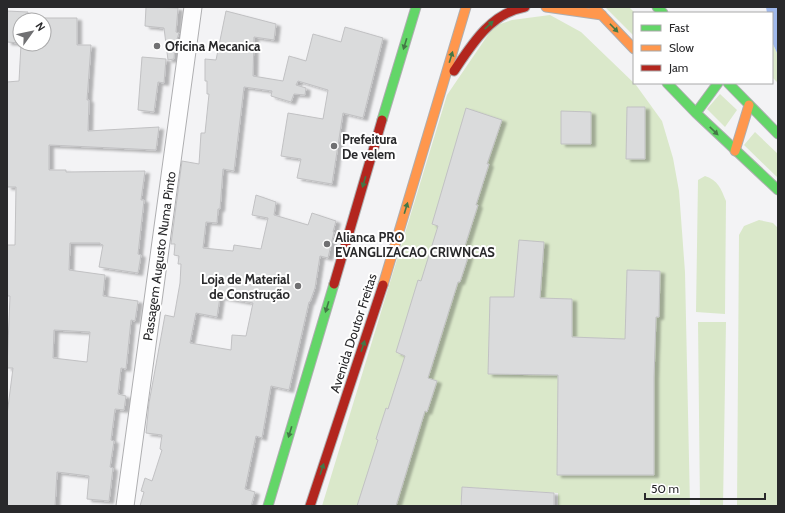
<svg xmlns="http://www.w3.org/2000/svg" width="785" height="513" viewBox="0 0 785 513" font-family="Cabin,sans-serif">
<style>
.green{fill:#dae8ca}
.water{fill:#a0b9ec}
.building{fill:#dadbdc;stroke:#c1c1c3;fill-rule:evenodd;filter:url(#shadow)}
.lines{fill:none;stroke-linecap:round;stroke-linejoin:round}
.street-casing{stroke:#aeaeb0;stroke-width:19}
.fast-casing{stroke:#aeaeb0;stroke-width:11}
.slow-casing{stroke:#aeaeb0;stroke-width:11}
.jam-casing{stroke:#aeaeb0;stroke-width:11}
.street{stroke:#fdfdfe;stroke-width:17}
.fast{stroke:#63d668;stroke-width:9}
.slow{stroke:#ff974d;stroke-width:9}
.jam{stroke:#b3261e;stroke-width:9}
.oneway{fill:#437746}
.poi-dot{fill:#707072;stroke:#fff;stroke-width:1.5}
.labels{text-anchor:middle;dominant-baseline:central;stroke-width:4;stroke-linejoin:round;paint-order:stroke}
.poi-label{font-size:13px;font-weight:bold;fill:#29292b;stroke:#fff;text-anchor:start}
.street-label{font-size:13px;fill:#29292b;stroke:#fff}
</style>
<defs>
<filter id="shadow"><feDropShadow dx="4.5" dy="2.5" stdDeviation="1" flood-color="#0004"/></filter>
</defs>
<rect width="100%" height="100%" fill="#f3f3f5"/>
<!-- green -->
<path class="green" d="M605,7H629L635,13L634,36Z
M550,15L581,32L636,85L662,121L673,158L679,191L685,272L690,506H558V493L463,487L460,506H322L447,95L494,26L512,20Z
M772,42L778,55V83L772,77Z
M720,94L737,110L725,127L707,109Z
M755,132L778,154V178L744,145Z
M705,176C718,180 721,189 726,201L725,314L696,312L698,180Z
M759,220L773,223L778,228V506H737L739,235L744,226Z
M698,322H726L723,506H700Z"/>
<!-- water -->
<path class="water" d="M766,7H778V55L772,42V13H767Z"/>
<!-- building -->
<path class="building" d="M146,7L178,8L176,32L179,33L175,45L174,59L168,60L164,28L145,26Z
M7,11L28,12L27,18H77V45H91L87,100H89L88,131L159,127L156,150L49,145V170H66V172L145,171L141,200H144L138,254L141,255L138,273L99,267L103,245L100,244V243H70L69,270L105,275L103,296L138,301L135,321L131,320L126,369L121,368L118,394L126,396L124,410L115,409L111,440L114,441L110,467L113,468L109,501L87,499L89,476L57,472L55,506H7V415L13,368H7L10,296H7V245H15L16,187H7V82L19,81L21,44H44V20H20V43L7,42ZM54,330L90,332L87,362L53,358Z
M226,11L276,24L274,40L254,37L253,76L283,81L289,56L306,61L313,34L341,42L345,27L383,38L363,118L343,113L332,184L297,178L301,159L281,156L288,113L323,119L328,90L298,81L296,85L306,88L305,95L294,94L291,102L271,96L272,91L244,87L234,171L223,169L220,209H218L217,223L206,222L203,248L233,251L234,245L261,249L268,218L252,215L256,195L276,202L274,215L308,225L312,213L336,221L333,232H334L328,258L320,256L315,288L310,302H309L289,390L271,386L262,438L256,436L245,489L255,492L251,506H140L144,492L141,491L145,478L152,481L162,450L160,449L162,435L146,433L149,403L165,315L174,317L180,283L181,264H178L179,256L174,255L175,244H171L182,161L199,164L201,133H205L209,94H207V81H205V59L216,60ZM220,297L253,303L246,336L232,335L231,350L190,343L196,313L217,317Z
M142,57L166,59L164,83L158,82L154,112L138,110Z
M627,107H645V159H626Z
M466,108L502,120L487,164H489L476,205H478L464,249L470,251L460,282H458L428,378L437,381L427,412L425,411L396,506H357L378,440L376,439L386,408L388,409L405,356L396,352L418,280L421,281L438,226L432,224Z
M561,111L591,112V144H561Z
M519,240L544,242L540,298L572,299V337L625,339L627,270L660,271L659,317H656L654,377V475H557L558,375L488,374L490,297H514Z
M462,487L554,493V506H461Z"/>
<g class="lines">
<defs>
<path id="street" d="M125,506L193,7"/>
<path id="fast" d="M657,7L663,13
M667,83L696,113L778,190
M728,83L778,134
M696,113L718,83
M382,120L416,7
M268,506L334,284"/>
<path id="slow" d="M546,7L602,15
M594,7L634,49
M735,151L749,105
M383,285L466,7"/>
<path id="jam" d="M454,71C472,44 491,13 525,7
M334,284L382,120
M310,506L383,285"/>
</defs>
<!-- street casing -->
<use href="#street" class="street-casing"/>
<!-- fast casing -->
<use href="#fast" class="fast-casing"/>
<!-- slow casing -->
<use href="#slow" class="slow-casing"/>
<!-- jam casing -->
<use href="#jam" class="jam-casing"/>
<!-- street -->
<use href="#street" class="street"/>
<!-- fast -->
<use href="#fast" class="fast"/>
<!-- slow -->
<use href="#slow" class="slow"/>
<!-- jam -->
<use href="#jam" class="jam"/>
</g>
<!-- one-way arrows -->
<defs><path id="oneway-solid" d="M-6-.8H1V-3.2L6.5 0L1 3.2V.8H-6Z"/></defs>
<g class="oneway">
<use href="#oneway-solid" transform="translate(489 25) rotate(-43)"/>
<use href="#oneway-solid" transform="translate(614 28) rotate(46)"/>
<use href="#oneway-solid" transform="translate(405 44) rotate(107)"/>
<use href="#oneway-solid" transform="translate(451 57) rotate(-73)"/>
<use href="#oneway-solid" transform="translate(714 131) rotate(44)"/>
<use href="#oneway-solid" transform="translate(364 182) rotate(107)"/>
<use href="#oneway-solid" transform="translate(406 208) rotate(-73)"/>
<use href="#oneway-solid" transform="translate(327 307) rotate(107)"/>
<use href="#oneway-solid" transform="translate(363 346) rotate(-72)"/>
<use href="#oneway-solid" transform="translate(290 432) rotate(107)"/>
<use href="#oneway-solid" transform="translate(322 469) rotate(-72)"/>
</g>
<!-- markers -->
<g class="poi-dot">
<circle cx="157" cy="46" r="4"/>
<circle cx="334" cy="146" r="4"/>
<circle cx="327" cy="244" r="4"/>
<circle cx="298" cy="286" r="4"/>
</g>
<g class="labels">
<!-- poi labels -->
<g class="poi-label">
<text x="165" y="46">Oficina Mecanica</text>
<text x="342" y="139">Prefeitura<tspan x="342" dy="15">De velem</tspan></text>
<text x="335" y="237">Alianca PRO<tspan x="335" dy="15">EVANGLIZACAO CRIWNCAS</tspan></text>
<text x="290" y="279" text-anchor="end">Loja de Material<tspan x="290" dy="15">de Construção</tspan></text>
</g>
<!-- street labels -->
<g class="street-label">
<text transform="translate(159 256) rotate(-82)">Passagem Augusto Numa Pinto</text>
<text transform="translate(353 333) rotate(-72)">Avenida Doutor Freitas</text>
</g>
</g>
<!-- border -->
<rect width="785" height="513" fill="none" stroke="#29292b" stroke-width="16"/>
<!-- legend -->
<rect x="633" y="12" width="140" height="72" fill="#ffffff" stroke="#a9a9aa"/>
<rect x="641" y="25" width="20" height="6" fill="#63d668" stroke="#a9a9aa"/>
<text x="669" y="32" font-size="12" fill="#29292b">Fast</text>
<rect x="641" y="45" width="20" height="6" fill="#ff974d" stroke="#a9a9aa"/>
<text x="669" y="52" font-size="12" fill="#29292b">Slow</text>
<rect x="641" y="65" width="20" height="6" fill="#b3261e" stroke="#a9a9aa"/>
<text x="669" y="72" font-size="12" fill="#29292b">Jam</text>
<!-- north arrow -->
<g transform="translate(32 32) rotate(57)"><circle r="19" fill="#ffffff" stroke="#a9a9aa"/>
<path d="M0-3L7 15L0 10L-7 15Z" fill="#707072"/>
<text y="-6" font-size="11" font-weight="bold" text-anchor="middle" fill="#29292b">N</text>
</g>
<!-- scale -->
<path d="M645 493v6h120v-6" fill="none" stroke="#29292b" stroke-width="2"/>
<text x="651" y="493" font-size="12" fill="#29292b" stroke="#ffffff" stroke-width="3" paint-order="stroke">50 m</text>
</svg>
